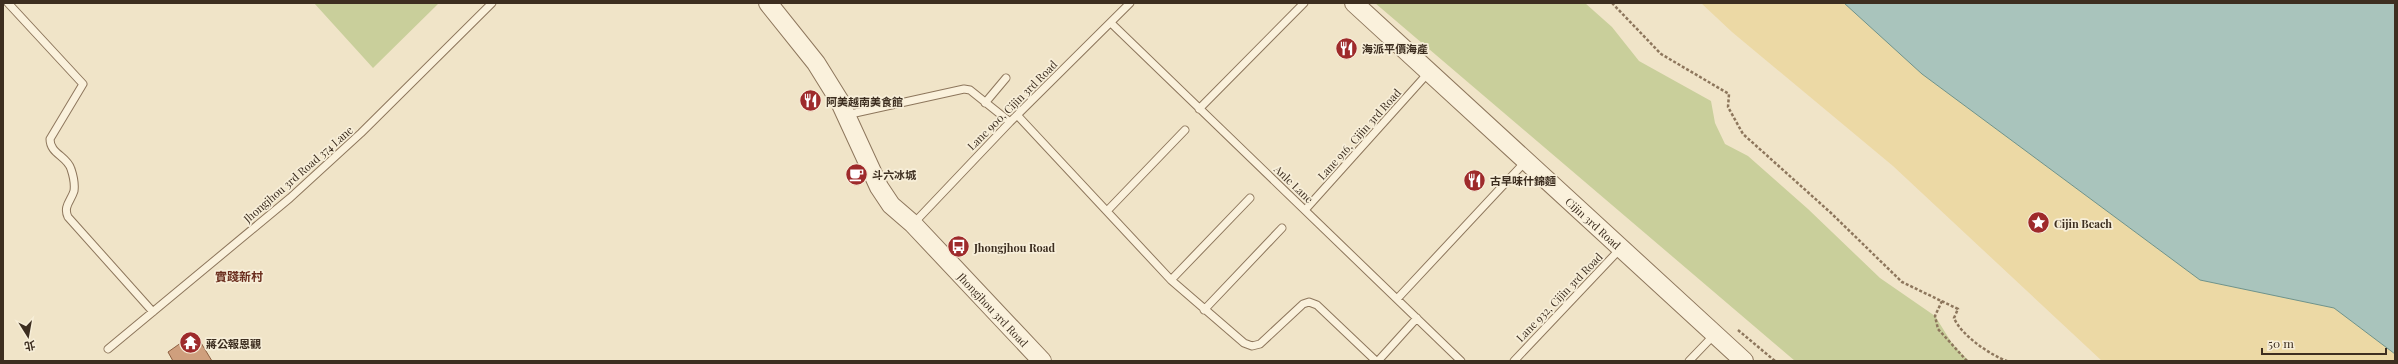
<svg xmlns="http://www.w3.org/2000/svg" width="2398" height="364" viewBox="0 0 2398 364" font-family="'Playfair Display','Noto Sans TC',serif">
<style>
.green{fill:#c9cf9b}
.sand{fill:#ecd9a5}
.water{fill:#a9c4bc;stroke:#6f938a}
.building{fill:#cf9f7d;stroke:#8d5f41}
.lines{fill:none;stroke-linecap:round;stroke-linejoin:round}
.service-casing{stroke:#8d765c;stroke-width:9}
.tertiary-casing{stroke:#8d765c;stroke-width:20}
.path{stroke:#8d765c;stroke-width:2.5;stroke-dasharray:3 2;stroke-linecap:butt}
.service{stroke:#faf1dc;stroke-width:7}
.tertiary{stroke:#faf1dc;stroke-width:18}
.labels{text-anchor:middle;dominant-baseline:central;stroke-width:3.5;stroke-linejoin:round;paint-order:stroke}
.poi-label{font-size:11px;font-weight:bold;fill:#3d2e20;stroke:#f7eed8;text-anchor:start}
.street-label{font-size:11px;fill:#3d2e20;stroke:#f7eed8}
.neighbourhood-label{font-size:12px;font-weight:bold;fill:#6b2e1e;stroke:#f7eed8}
</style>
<rect width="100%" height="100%" fill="#f0e4c8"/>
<!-- green -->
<path class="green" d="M314,3H439L373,68Z
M1375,3H1585L1612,27L1639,61L1711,101L1715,123L1725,144L1748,156L1808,209L1880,278L1935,316L1953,345L1969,361H1795Z"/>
<!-- sand -->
<path class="sand" d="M1701,3H1844L1922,74L2200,280L2334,308L2395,354V361H2102L1893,166L1732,32Z"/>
<!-- water -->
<path class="water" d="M1844,3H2395V354L2334,308L2200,280L1922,74Z"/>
<!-- building -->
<path class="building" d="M195,333L212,361H173L168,352Z"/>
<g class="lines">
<defs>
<path id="service" d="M8,3L83,84L50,139C50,154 67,156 71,169C73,175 75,184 74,191C71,201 63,206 68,217L153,312
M1111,23L1461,361
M985,103L1006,78
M1199,109L1304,3
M846,115L964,89L970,90L1010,122
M1017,115L1171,280L1244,343L1252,346L1260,344L1303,304L1309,302L1317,305L1376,361
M1305,210L1429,72
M1107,211L1185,130
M913,224L1010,122L1130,3
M1171,280L1250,198
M1397,299L1525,162
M1204,310L1282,228
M108,349L290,198L361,133L492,3
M1378,361L1417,318
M1514,361L1621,248
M1689,361L1714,335"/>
<g id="tertiary">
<path id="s1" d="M768,3L816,63L839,100L879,187L891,205L913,224L1042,361"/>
<path id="s2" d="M1354,3L1744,361"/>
</g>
</defs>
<!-- service casing -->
<use href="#service" class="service-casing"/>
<!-- tertiary casing -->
<use href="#tertiary" class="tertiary-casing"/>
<!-- path -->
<path class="path" d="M1612,3L1661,54L1729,94L1728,107L1743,134L1831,213L1902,282L1958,309L1954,318C1961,335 1990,355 2007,361
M1942,301L1935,316L1938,329L1967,361
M1738,330L1775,361"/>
<!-- service -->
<use href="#service" class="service"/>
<!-- tertiary -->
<use href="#tertiary" class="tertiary"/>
</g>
<!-- icons -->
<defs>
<symbol id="restaurant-disc" viewBox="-11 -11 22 22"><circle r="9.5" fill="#9e2a2b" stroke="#f7eed8"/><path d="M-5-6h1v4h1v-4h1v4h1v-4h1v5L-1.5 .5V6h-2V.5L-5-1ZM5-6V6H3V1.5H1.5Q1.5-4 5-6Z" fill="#fff"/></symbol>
<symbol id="cafe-disc" viewBox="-11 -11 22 22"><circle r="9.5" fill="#9e2a2b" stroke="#f7eed8"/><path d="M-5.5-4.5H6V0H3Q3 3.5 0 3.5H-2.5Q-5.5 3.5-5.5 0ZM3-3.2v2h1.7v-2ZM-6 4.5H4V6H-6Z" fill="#fff"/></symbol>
<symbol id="sight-disc" viewBox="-11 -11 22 22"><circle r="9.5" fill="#9e2a2b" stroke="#f7eed8"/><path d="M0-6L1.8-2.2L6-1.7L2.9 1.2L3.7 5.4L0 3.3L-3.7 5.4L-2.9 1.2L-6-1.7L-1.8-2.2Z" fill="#fff"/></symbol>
<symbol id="bus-disc" viewBox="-11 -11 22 22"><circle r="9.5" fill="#9e2a2b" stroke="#f7eed8"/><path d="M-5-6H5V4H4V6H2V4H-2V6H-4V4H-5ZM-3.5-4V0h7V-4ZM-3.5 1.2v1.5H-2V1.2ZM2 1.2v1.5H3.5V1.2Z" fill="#fff"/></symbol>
<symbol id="temple-disc" viewBox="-11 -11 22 22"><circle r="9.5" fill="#9e2a2b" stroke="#f7eed8"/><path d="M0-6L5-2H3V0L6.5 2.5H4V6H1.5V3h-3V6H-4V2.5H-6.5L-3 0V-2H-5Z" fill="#fff"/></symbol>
</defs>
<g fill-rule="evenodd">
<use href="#restaurant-disc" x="1334" y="36" width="25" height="25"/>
<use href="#restaurant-disc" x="798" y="88" width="25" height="25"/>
<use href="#cafe-disc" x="844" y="162" width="25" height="25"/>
<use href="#restaurant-disc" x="1462" y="168" width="25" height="25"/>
<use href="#sight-disc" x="2026" y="210" width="25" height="25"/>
<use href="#bus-disc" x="946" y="234" width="25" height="25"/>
<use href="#temple-disc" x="178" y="330" width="25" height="25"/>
</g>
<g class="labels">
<!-- poi labels -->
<g class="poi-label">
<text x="1362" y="48">海派平價海產</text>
<text x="826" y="101">阿美越南美食館</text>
<text x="872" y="174">斗六冰城</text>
<text x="1490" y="180">古早味什錦麵</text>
<text x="2054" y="223">Cijin Beach</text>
<text x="974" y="247">Jhongjhou Road</text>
<text x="206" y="343">蔣公報恩觀</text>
</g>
<!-- street labels -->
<g class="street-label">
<text transform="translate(1012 105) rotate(-45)">Lane 900, Cijin 3rd Road</text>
<text transform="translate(1359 134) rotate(-48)">Lane 916, Cijin 3rd Road</text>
<text transform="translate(298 174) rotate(-41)">Jhongjhou 3rd Road 374 Lane</text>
<text transform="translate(1294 184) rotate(44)">Anle Lane</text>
<text stroke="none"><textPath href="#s2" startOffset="325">Cijin 3rd Road</textPath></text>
<text transform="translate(1559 297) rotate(-46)">Lane 932, Cijin 3rd Road</text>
<text stroke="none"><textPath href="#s1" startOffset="384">Jhongjhou 3rd Road</textPath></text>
</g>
<!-- neighbourhood labels -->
<g class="neighbourhood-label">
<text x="239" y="276">實踐新村</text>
</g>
</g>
<!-- border -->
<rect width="2398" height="364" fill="none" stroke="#3d2e20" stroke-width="8"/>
<!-- north arrow -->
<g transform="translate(28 336) rotate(169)" stroke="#f7eed8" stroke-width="3" paint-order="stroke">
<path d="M0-3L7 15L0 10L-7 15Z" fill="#3d2e20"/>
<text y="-6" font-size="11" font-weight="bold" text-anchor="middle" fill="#3d2e20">北</text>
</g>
<!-- scale -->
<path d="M2262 348v6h124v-6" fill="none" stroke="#3d2e20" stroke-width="2"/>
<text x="2268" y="348" font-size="12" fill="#3d2e20" stroke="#f7eed8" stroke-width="3" paint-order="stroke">50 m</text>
</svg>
